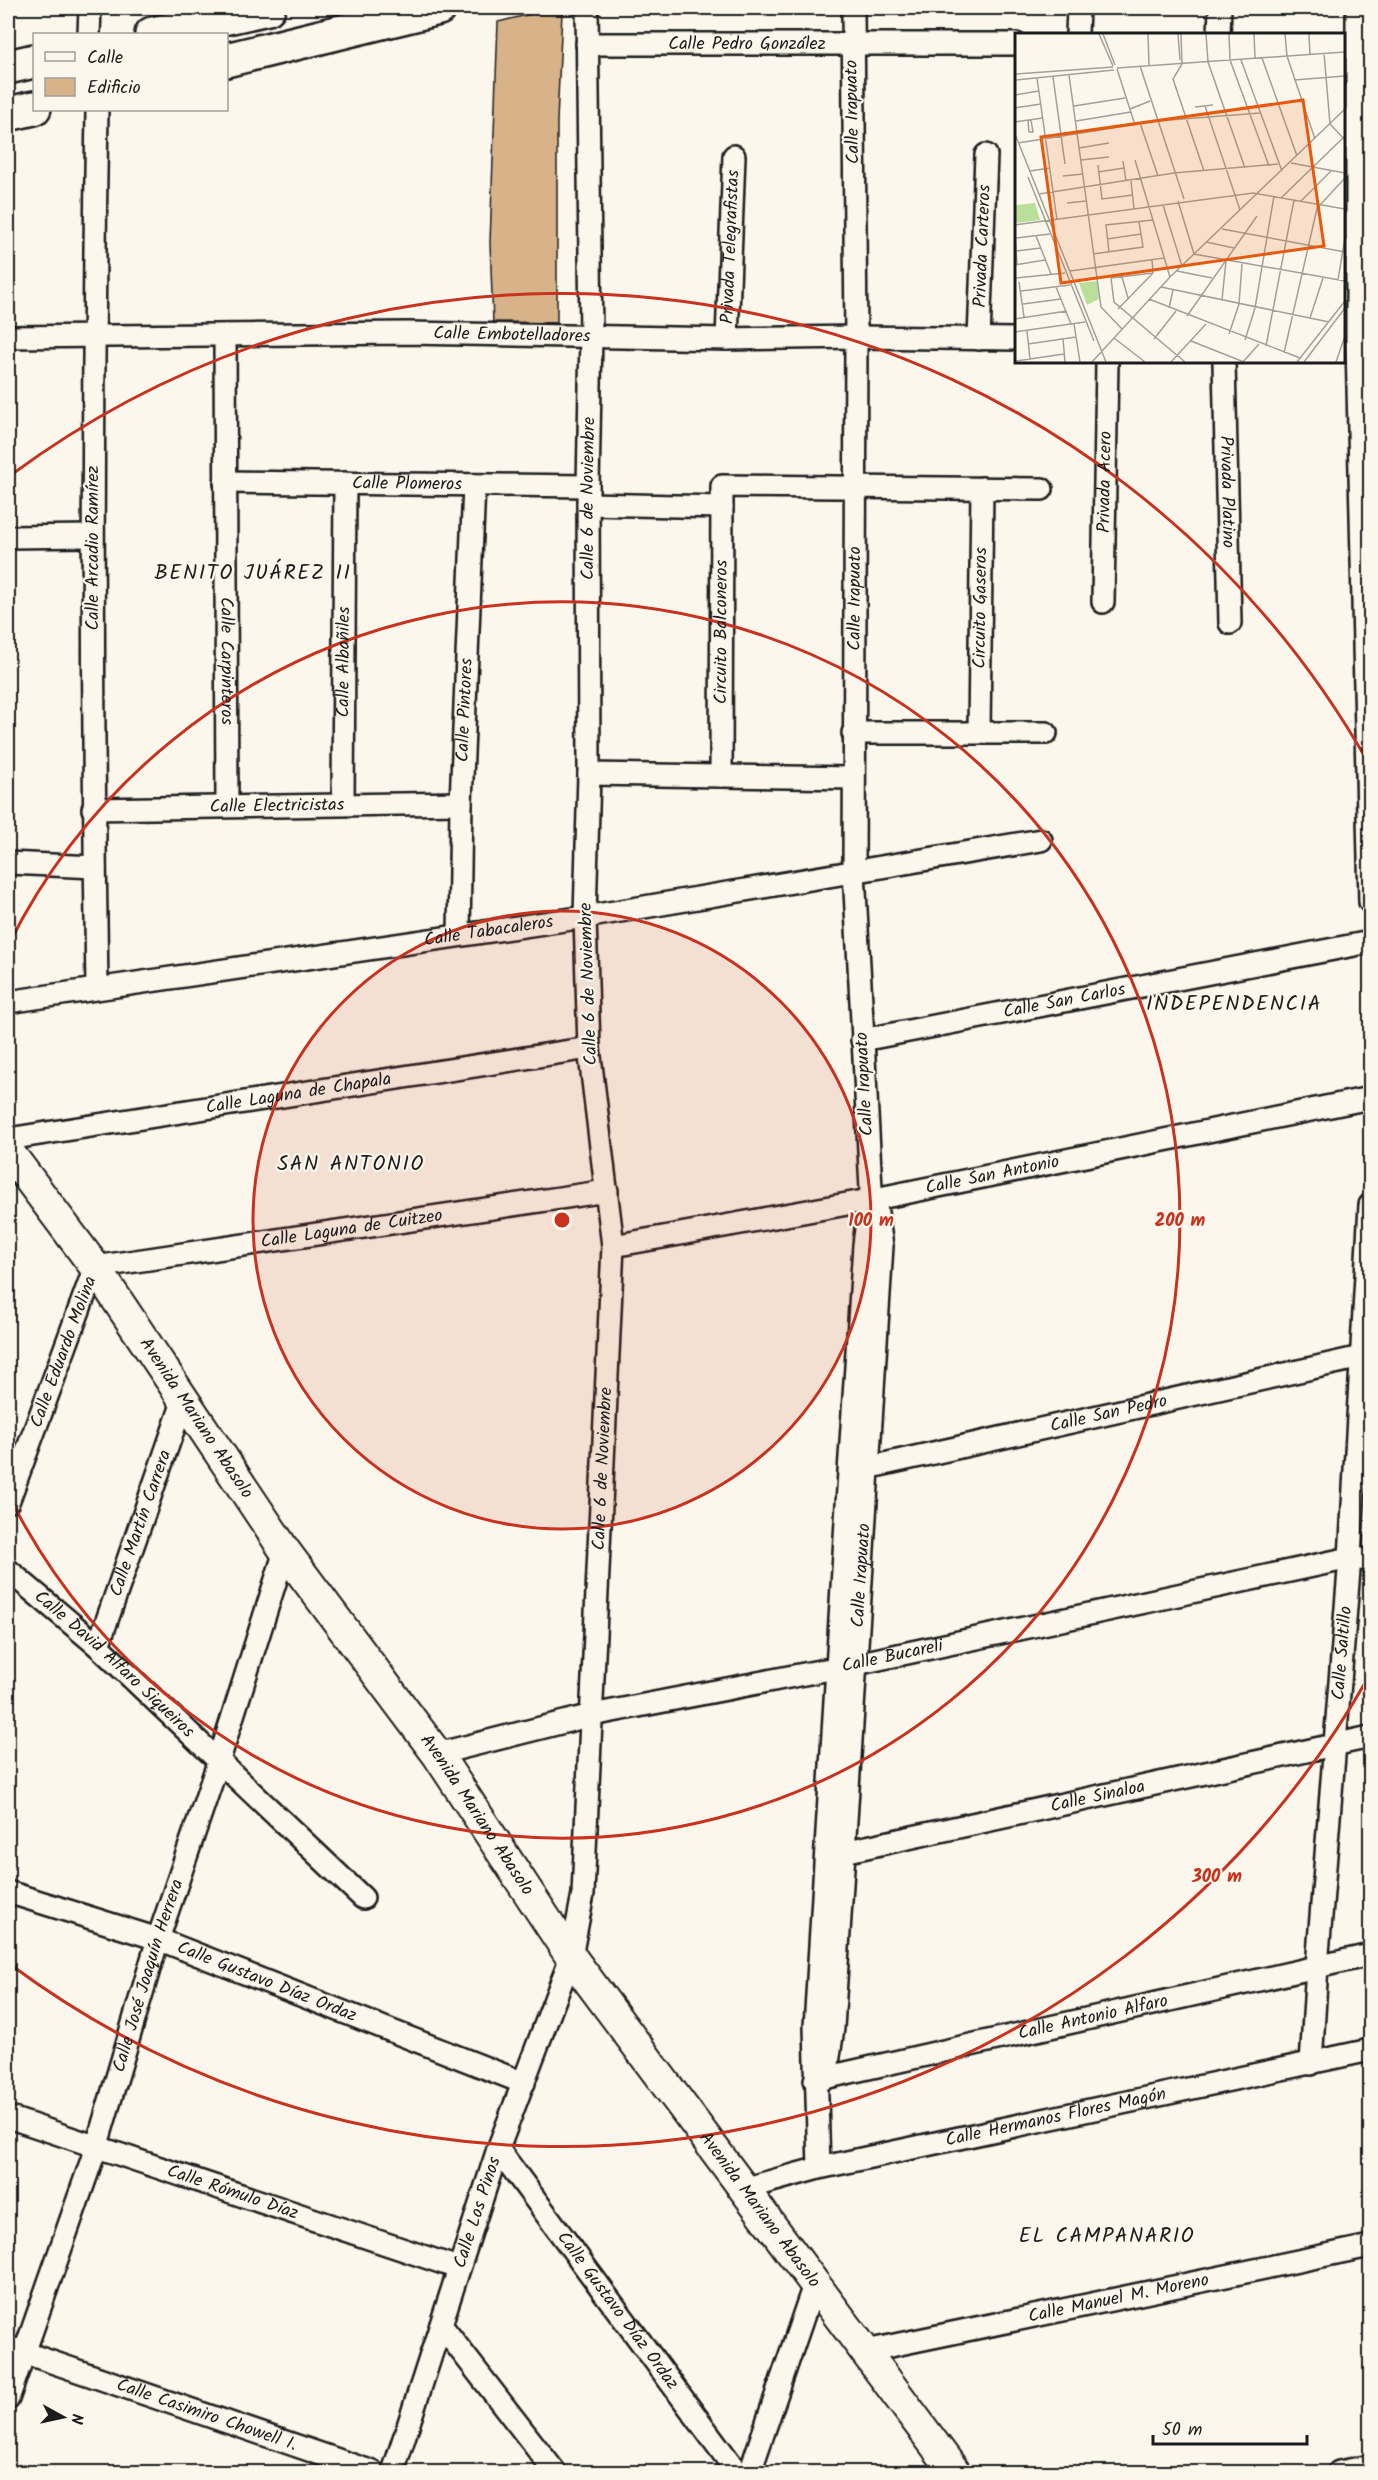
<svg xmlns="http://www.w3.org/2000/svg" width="1378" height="2480" viewBox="0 0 1378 2480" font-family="Kalam,sans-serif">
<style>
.building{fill:#d8b389;stroke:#1c1c1c;stroke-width:1.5}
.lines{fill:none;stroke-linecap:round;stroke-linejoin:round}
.street-casing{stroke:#1c1c1c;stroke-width:26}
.secondary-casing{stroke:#1c1c1c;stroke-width:34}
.primary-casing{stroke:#1c1c1c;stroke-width:38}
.street{stroke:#fbf7ec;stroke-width:21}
.secondary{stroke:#fbf7ec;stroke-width:30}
.primary{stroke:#fbf7ec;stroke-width:33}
.ring{fill:none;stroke:#c8321e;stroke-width:3}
.labels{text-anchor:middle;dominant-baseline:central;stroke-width:4.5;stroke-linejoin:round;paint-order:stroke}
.street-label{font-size:18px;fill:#1c1c1c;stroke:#fbf7ec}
.quarter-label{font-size:21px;letter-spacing:1.5px;fill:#1c1c1c;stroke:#fbf7ec}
.inset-road{fill:none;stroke:#a29f99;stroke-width:1.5}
.view{fill:#e8590c;fill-opacity:0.15;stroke:#e8590c;stroke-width:3}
.inset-edge{fill:none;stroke:#1c1c1c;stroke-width:3}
.centre{fill:#c8321e;stroke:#fbf7ec;stroke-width:3}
.ring-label{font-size:18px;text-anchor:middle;font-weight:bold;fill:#c8321e;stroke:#fbf7ec;stroke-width:4.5;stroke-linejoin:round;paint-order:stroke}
</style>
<rect width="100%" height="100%" fill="#fbf7ec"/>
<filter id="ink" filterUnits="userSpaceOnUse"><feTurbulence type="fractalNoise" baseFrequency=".0167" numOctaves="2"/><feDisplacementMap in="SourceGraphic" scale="12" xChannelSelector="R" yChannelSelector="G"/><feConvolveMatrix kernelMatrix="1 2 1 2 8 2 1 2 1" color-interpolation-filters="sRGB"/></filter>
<g filter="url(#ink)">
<!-- building -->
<path class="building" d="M562,12L557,121V323L493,322L490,242L498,22L531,14Z"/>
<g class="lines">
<defs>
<g id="street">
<path d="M1357,8V344L1370,902"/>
<path d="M89,34L90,8"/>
<path d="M1077,34L1078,8"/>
<path d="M1219,34L1220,8"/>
<path id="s1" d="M587,44H1016"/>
<path id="s2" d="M225,335L227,806"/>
<path id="s3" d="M8,337L408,333L727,339L856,337L1016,339"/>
<path id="s4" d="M727,339L734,156"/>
<path id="s5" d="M979,339L986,155"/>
<path id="s6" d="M1224,362L1230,623"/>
<path id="s7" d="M225,482L588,486"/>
<path d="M588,504L722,507"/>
<path d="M8,537L92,536"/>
<path id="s8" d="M1103,602L1107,362"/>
<path id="s9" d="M979,732L982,488"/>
<path d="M853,733H1046"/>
<path d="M589,774L853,778"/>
<path id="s10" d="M721,776L722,486L1042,489"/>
<path id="s11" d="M343,804L345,483"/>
<path id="s12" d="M93,809L461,803"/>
<path d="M8,863L95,867"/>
<path id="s13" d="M459,935L461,803L474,485"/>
<path d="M97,987C92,694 92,402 97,110"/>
<path id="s14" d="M8,1002L585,917L1041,840"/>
<path id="s15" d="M862,1040L1370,942"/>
<path id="s16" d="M8,1139L589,1048"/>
<path id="s17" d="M613,1246L875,1199L1370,1098"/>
<path id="s18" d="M853,1471L1370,1355"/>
<path id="s19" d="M8,1502L95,1267L607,1191"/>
<path id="s20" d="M8,1570L98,1646L363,1898"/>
<path id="s21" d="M98,1646L184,1399"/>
<path id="s22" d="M437,1754L592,1715L856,1664L1350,1558L1370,1560"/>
<path id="s23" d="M830,1855L1370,1737"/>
<path id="s24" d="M8,1892L158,1939L524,2083"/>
<path id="s25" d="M1311,2064L1317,1966L1350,1558L1370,1205"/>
<path id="s26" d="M826,2078L833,2028L882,1246L876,1206"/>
<path id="s27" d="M815,2080L1370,1955"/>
<path id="s28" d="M8,2117L458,2268"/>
<path id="s29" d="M498,2149L737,2472"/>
<path id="s30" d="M819,2168L815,2027L849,1472L864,1245L871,1188L854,872L856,337L853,8"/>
<path id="s31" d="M743,2189L819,2168L1370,2050"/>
<path d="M441,2325L555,2472"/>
<path id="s32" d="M8,2347L373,2472"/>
<path id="s33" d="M866,2351L1370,2246"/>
<path id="s34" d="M8,2399L96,2148L158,1939L219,1760L285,1551"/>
<path id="s35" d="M393,2472L498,2149L571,1957L583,1894L613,1246L589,1048L585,917L589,774L588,486L591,336L587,8"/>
<path d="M750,2472L814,2285"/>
<path d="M1339,2472L1370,2466"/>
</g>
<g id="secondary">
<path id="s36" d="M8,1151L95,1267L285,1551L437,1754L571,1957L955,2472"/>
</g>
<path id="primary" d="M152,34L268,8
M226,60L439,8
M8,67L34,61
M8,114L34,108"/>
</defs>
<!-- street casing -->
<use href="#street" class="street-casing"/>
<!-- secondary casing -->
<use href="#secondary" class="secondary-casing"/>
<!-- primary casing -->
<use href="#primary" class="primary-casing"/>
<!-- street -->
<use href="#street" class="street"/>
<!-- secondary -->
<use href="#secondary" class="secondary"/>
<!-- primary -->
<use href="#primary" class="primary"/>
</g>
</g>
<!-- distance rings -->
<circle cx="562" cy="1220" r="309" fill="#c8321e" fill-opacity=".12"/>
<g class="ring">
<circle cx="562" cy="1220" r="309"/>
<path d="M9 944A618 618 0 1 1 9 1496"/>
<path d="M1369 1676A927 927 0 0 1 11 1965M11 475A927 927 0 0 1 1369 764"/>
</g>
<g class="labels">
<!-- street labels -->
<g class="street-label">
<text stroke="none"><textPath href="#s1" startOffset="160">Calle Pedro González</textPath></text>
<text transform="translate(853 112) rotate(-91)">Calle Irapuato</text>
<text stroke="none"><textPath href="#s5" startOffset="93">Privada Carteros</textPath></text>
<text stroke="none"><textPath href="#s4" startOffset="92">Privada Telegrafistas</textPath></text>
<text stroke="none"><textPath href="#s3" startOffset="504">Calle Embotelladores</textPath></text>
<text stroke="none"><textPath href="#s8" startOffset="120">Privada Acero</textPath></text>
<text stroke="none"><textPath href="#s7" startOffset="182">Calle Plomeros</textPath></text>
<text stroke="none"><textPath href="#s6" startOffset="130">Privada Platino</textPath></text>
<text stroke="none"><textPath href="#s35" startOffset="2007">Calle 6 de Noviembre</textPath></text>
<text transform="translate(93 548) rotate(-90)">Calle Arcadio Ramírez</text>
<text stroke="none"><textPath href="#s30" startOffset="1572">Calle Irapuato</textPath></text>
<text stroke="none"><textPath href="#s9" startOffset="124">Circuito Gaseros</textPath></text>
<text stroke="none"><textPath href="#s10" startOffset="144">Circuito Balconeros</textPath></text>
<text stroke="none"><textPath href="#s2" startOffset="326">Calle Carpinteros</textPath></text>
<text stroke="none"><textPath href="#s11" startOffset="142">Calle Albañiles</textPath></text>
<text stroke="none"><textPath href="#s13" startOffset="225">Calle Pintores</textPath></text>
<text stroke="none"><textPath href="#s12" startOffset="184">Calle Electricistas</textPath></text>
<text stroke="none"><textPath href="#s14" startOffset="486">Calle Tabacaleros</textPath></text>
<text transform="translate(589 984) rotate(-92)">Calle 6 de Noviembre</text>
<text stroke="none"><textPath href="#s15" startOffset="206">Calle San Carlos</textPath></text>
<text transform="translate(865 1084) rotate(-93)">Calle Irapuato</text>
<text stroke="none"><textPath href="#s16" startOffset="294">Calle Laguna de Chapala</textPath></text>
<text stroke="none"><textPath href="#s17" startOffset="386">Calle San Antonio</textPath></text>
<text stroke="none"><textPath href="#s19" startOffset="510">Calle Laguna de Cuitzeo</textPath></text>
<text stroke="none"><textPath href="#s19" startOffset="160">Calle Eduardo Molina</textPath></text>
<text stroke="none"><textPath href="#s18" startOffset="262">Calle San Pedro</textPath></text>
<text stroke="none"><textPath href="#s36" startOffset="327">Avenida Mariano Abasolo</textPath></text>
<text stroke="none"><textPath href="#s35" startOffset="1035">Calle 6 de Noviembre</textPath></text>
<text stroke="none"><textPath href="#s21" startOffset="130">Calle Martín Carrera</textPath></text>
<text stroke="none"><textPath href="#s26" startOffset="504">Calle Irapuato</textPath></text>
<text stroke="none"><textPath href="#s25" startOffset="412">Calle Saltillo</textPath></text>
<text stroke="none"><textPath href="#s22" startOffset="466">Calle Bucareli</textPath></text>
<text stroke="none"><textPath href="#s20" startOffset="142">Calle David Alfaro Siqueiros</textPath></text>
<text stroke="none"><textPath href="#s23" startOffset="274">Calle Sinaloa</textPath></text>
<text stroke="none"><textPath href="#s36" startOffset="813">Avenida Mariano Abasolo</textPath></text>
<text stroke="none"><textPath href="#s34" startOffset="446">Calle José Joaquín Herrera</textPath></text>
<text stroke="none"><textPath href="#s24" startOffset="274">Calle Gustavo Díaz Ordaz</textPath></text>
<text stroke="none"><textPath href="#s27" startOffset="285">Calle Antonio Alfaro</textPath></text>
<text stroke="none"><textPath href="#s31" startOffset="321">Calle Hermanos Flores Magón</textPath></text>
<text stroke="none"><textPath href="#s28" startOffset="237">Calle Rómulo Díaz</textPath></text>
<text stroke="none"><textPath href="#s36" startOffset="1299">Avenida Mariano Abasolo</textPath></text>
<text stroke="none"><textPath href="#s35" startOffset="273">Calle Los Pinos</textPath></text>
<text stroke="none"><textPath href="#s33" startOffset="258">Calle Manuel M. Moreno</textPath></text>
<text stroke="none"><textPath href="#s29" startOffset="201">Calle Gustavo Díaz Ordaz</textPath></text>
<text stroke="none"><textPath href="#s32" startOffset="210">Calle Casimiro Chowell I.</textPath></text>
</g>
<!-- quarter labels -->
<g class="quarter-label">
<text x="253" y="573">BENITO JUÁREZ II</text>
<text x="1234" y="1004">INDEPENDENCIA</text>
<text x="351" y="1164">SAN ANTONIO</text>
<text x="1107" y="2236">EL CAMPANARIO</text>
</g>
</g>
<!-- overview -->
<g transform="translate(1015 33)">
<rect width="330" height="330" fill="#fbf7ec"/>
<path d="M20,170L25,187L0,190V172ZM82,248L84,266L72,272L64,250Z" fill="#b9df9b"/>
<path class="inset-road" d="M84,1L98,33M88,1L100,32M133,1L134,33M163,1L165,27M166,1L167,31L158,46L189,138M191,1L193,29L230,135M214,1L215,27L254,133M239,1L240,25M270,1L272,23L300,106M294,1L295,22M309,20L315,91L330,107M247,25L282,123M226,27L267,138M125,33L169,166M102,35L330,19M102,36L120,92M0,41L98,34M54,42L86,274L107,296M38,44L50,131M22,45L42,187M0,47L99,37M279,47L330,43M0,62L24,58M59,73L110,65M190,73L225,177M180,74L198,72M0,75L26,71M115,76L135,68M13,87L14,99H18L16,87M61,88L116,79M0,89L28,85M125,90L143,143M0,101L91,329M3,110L142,88L245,80M64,115L94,110M66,127L94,124M120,127L155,244M108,128L111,148M276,130L330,140M83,132L87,166L118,162M15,138L35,135M83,139L109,135M48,143L68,141M13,144L79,308M116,148L119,176M24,161L159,140L263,131M266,165L330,103M163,168L179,221L330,248M286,168L316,138M52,170L71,168M148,172L167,233M305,172L330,145M0,192L238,160L330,176M207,196L330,219M0,202L2,231M21,203L36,241M0,205L35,201M92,206L126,201M191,209L219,215M0,218L26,215M94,219L91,192L138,187M78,221L128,214L124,189M0,232L30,227M55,238L149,225M162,238L197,245M138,240L96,245L99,269L170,329M107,244L113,265M0,245L50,240M323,247L330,204M4,249L9,284M41,254L56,291M146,254L314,289M6,258L55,252M134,266L285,325M207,267L211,228M8,271L46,266M154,275L158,257M103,276L138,240L137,227M172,283L242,183M295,285L308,245M0,286L52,278M59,291L65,329M12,298L15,326M0,299L70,289M214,301L224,271L227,231M99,305L130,329M48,306L50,329M139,306L161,278M230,307L240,275L259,163M176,308L229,329M13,311L61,304M251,313L279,167M269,320L303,171M1,328L49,321M77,329L155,244L330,76M156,329L191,291M228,329L244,311M282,329L330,268M289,329L330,275M321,329L330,303"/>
<path class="view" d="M288,67L309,213L46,250L26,104Z"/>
<rect width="330" height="330" class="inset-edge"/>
</g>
<circle cx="562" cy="1220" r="9" class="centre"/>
<g class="ring-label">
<text x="871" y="1226">100 m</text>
<text x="1180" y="1226">200 m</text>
<text x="1217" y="1882">300 m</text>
</g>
<!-- margin -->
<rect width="1378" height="2480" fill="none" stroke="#fbf7ec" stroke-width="30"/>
<rect x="15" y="15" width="1348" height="2450" fill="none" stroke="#1c1c1c" stroke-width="2" filter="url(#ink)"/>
<!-- legend -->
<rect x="33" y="33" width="195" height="78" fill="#fbf7ec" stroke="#a29f99" stroke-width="1.5"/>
<rect x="45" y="52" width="30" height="9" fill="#fbf7ec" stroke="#a29f99" stroke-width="1.5"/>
<text x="87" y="63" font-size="18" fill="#1c1c1c">Calle</text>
<rect x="45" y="78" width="30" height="18" fill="#d8b389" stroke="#a29f99" stroke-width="1.5"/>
<text x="87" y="93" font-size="18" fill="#1c1c1c">Edificio</text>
<!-- north arrow -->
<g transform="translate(63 2417) rotate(98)" stroke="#fbf7ec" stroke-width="4.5" paint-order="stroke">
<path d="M0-4.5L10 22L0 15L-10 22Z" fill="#1c1c1c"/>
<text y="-9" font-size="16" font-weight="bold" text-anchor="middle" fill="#1c1c1c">N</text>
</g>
<!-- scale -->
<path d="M1153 2435v9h154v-9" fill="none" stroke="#1c1c1c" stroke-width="3"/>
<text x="1162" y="2435" font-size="18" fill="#1c1c1c" stroke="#fbf7ec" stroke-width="4.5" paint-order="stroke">50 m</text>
</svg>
